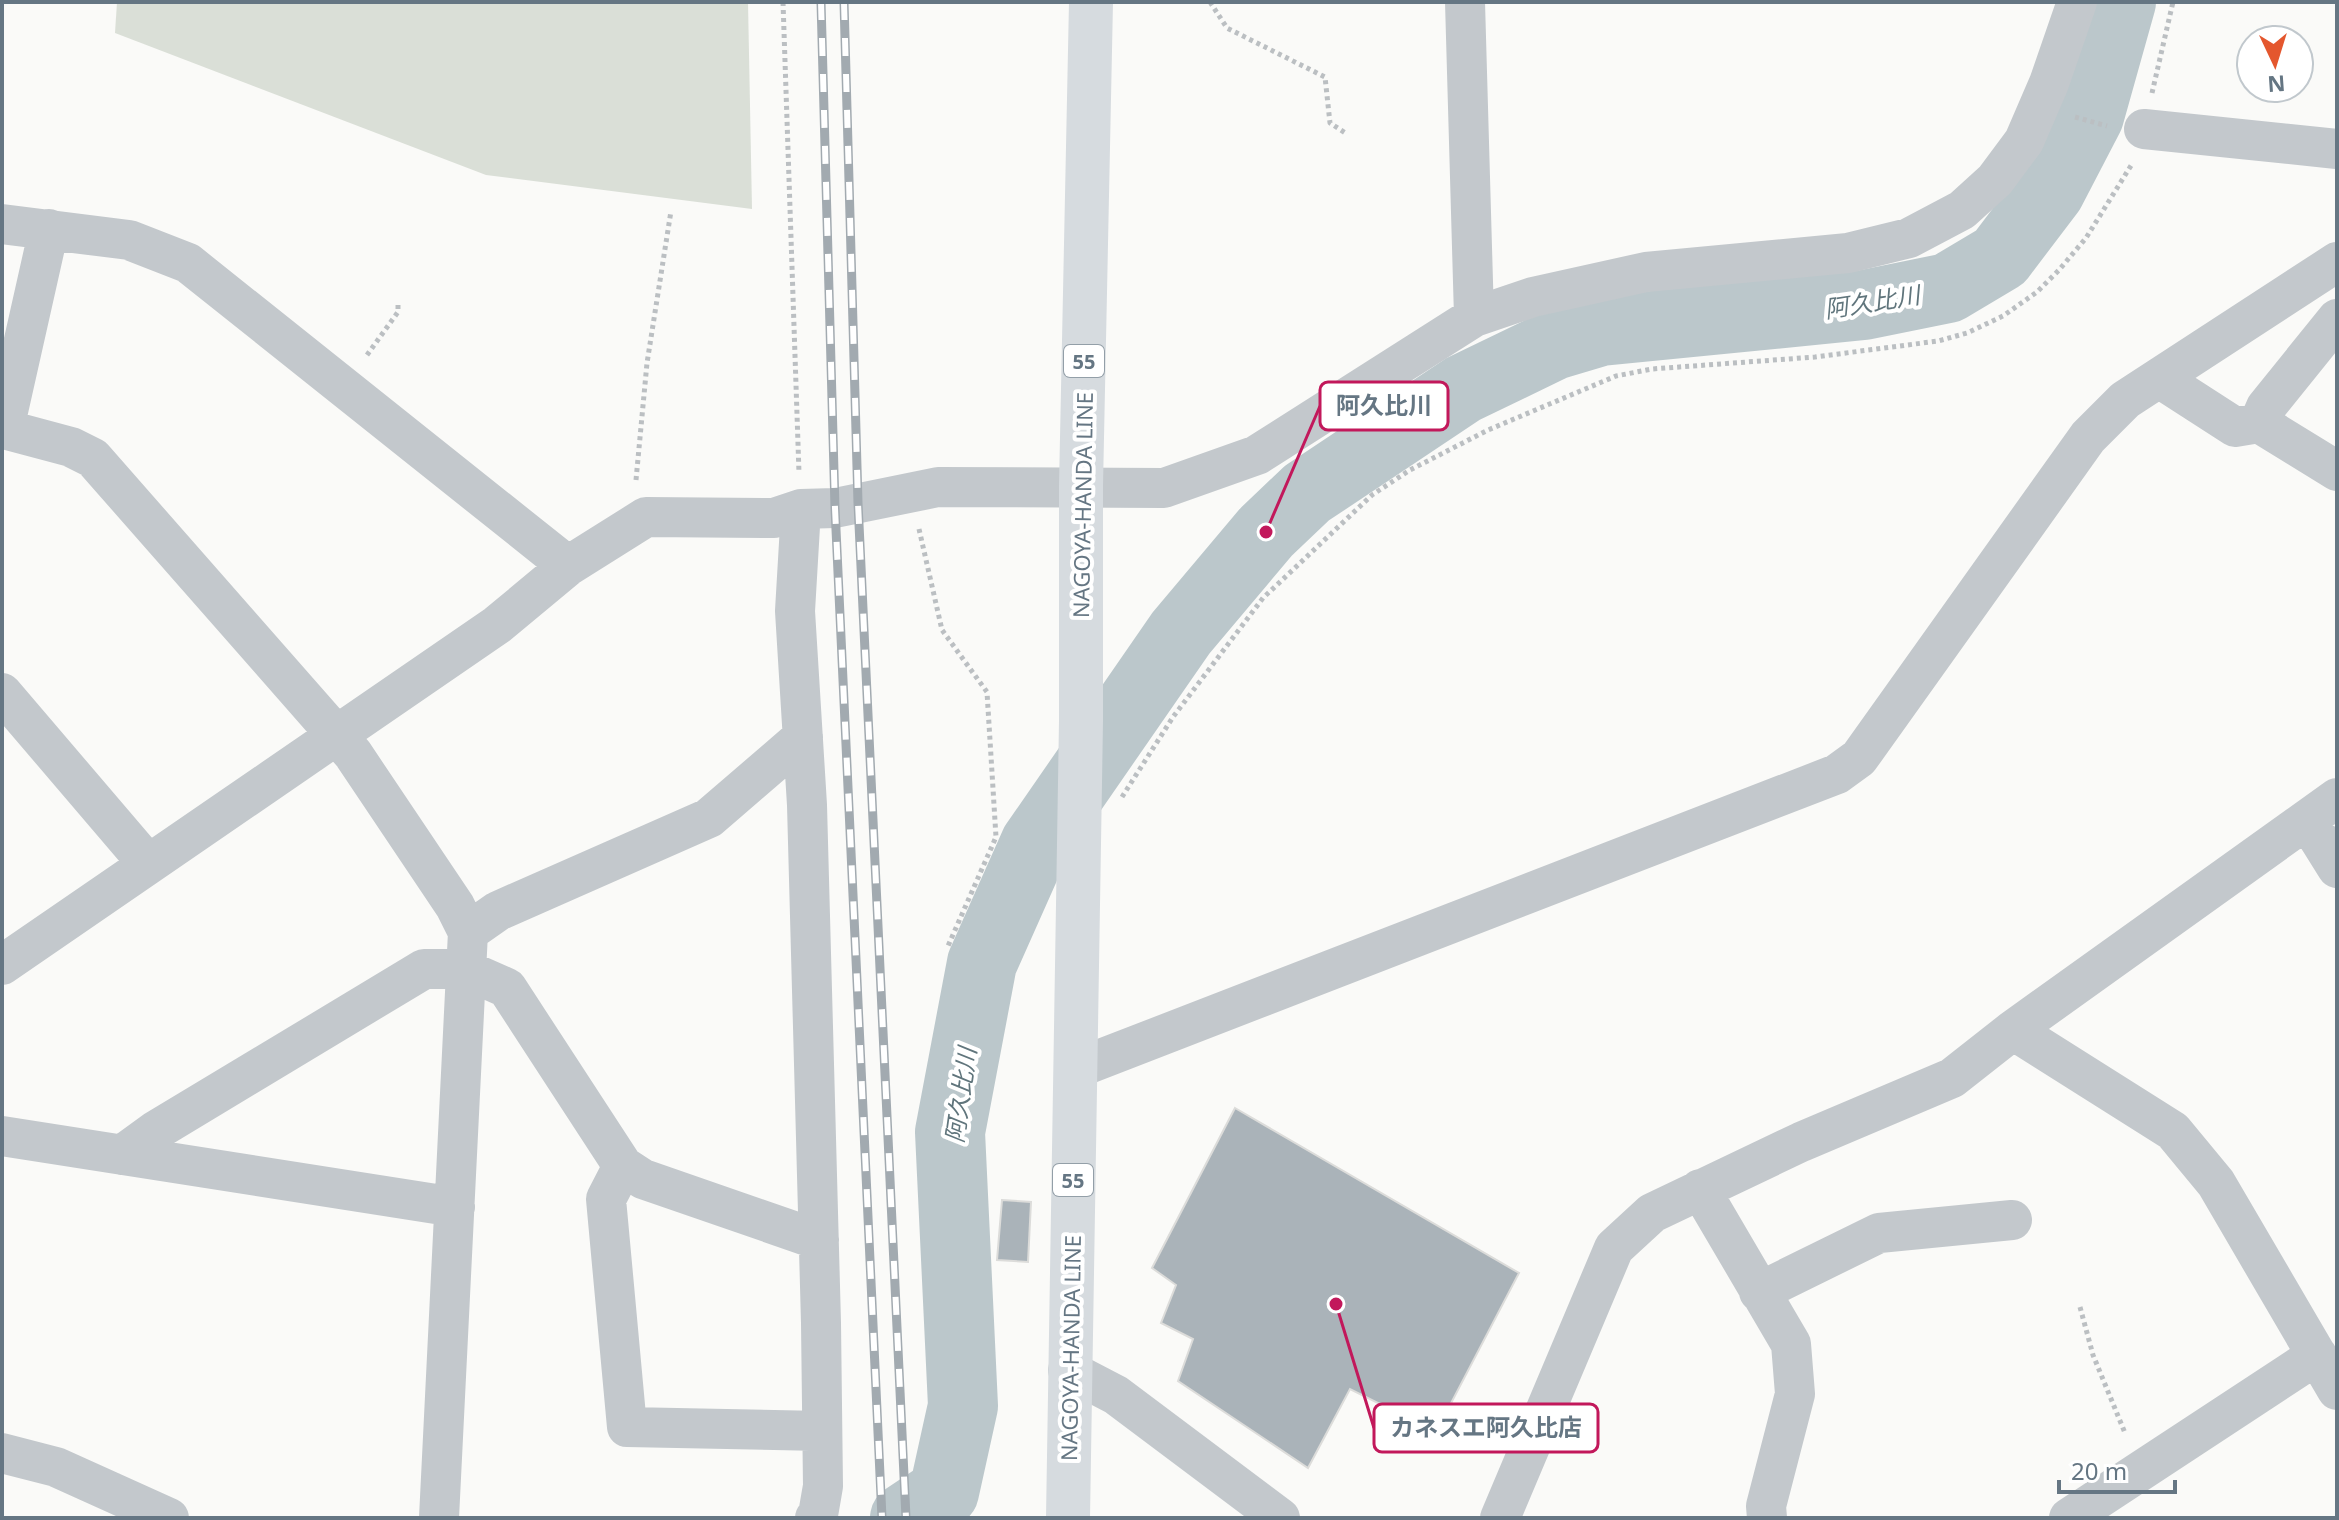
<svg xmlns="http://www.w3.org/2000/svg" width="2339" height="1520" viewBox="0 0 2339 1520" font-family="'Noto Sans','Noto Sans JP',sans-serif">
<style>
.green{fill:#dadfd7}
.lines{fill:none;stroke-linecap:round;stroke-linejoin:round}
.river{stroke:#bbc7cb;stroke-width:70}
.building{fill:#aab3b9;stroke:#dcdcda;stroke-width:2}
.path{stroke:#bbbfc2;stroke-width:5;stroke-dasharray:4 4;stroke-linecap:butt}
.minor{stroke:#c3c8cc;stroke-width:40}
.major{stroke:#d6dbdf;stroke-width:44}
.rail-casing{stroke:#a2aab0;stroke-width:9}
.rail{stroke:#fff;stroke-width:6;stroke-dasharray:18;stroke-linecap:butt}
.labels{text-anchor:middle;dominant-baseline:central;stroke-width:8;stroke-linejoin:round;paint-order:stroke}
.shield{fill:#fff;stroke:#939fa8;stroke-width:2}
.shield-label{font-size:20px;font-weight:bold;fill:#657683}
.street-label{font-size:22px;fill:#657683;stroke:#fff}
.water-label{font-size:24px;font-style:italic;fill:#60757c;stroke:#fff}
.leader{fill:none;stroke:#c2185b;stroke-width:3}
.callout-dot{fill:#c2185b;stroke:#fff;stroke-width:3}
.callout{fill:#fff;stroke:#c2185b;stroke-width:3}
.callout-label{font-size:24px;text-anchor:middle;font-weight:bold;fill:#657683}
</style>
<rect width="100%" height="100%" fill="#fafaf8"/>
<!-- green -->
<path class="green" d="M117,2H748L752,209L486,175L115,33Z"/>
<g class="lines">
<!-- river -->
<path class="river" d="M905,1518L944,1492L963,1406L950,1132L982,963L1035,844L1181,633L1266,532L1307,493L1463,389L1554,345L1601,331L1864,305L1948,288L2000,257L2050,191L2089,116L2121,2"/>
</g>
<!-- building -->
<path class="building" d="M1235,1108L1519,1273L1436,1432L1350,1389L1308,1468L1178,1381L1193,1339L1161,1323L1176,1285L1152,1268Z
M1002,1200L1031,1202L1028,1262L997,1260Z"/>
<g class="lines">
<!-- path -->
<path class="path" d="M783,2L799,473
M1210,2L1227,28L1325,77L1330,123L1347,134
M2152,93L2173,2
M2075,117L2107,126
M367,355L398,312V302
M636,480L647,363L671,211
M919,529L942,630L987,692L996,837L948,946
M1122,797L1173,717L1263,598L1372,495L1410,470L1488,430L1616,376L1652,369L1815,357L1938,341L1967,333L2003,316L2037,292L2059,270L2086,238L2132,164
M2080,1307L2093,1355L2125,1433"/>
<!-- minor -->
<path class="minor" d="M1465,2L1474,317
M2144,129L2337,149
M2,224L129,240L188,263L568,566
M49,229L4,429L71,447L93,458L353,754L455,906L468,932L439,1518
M2159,378L2235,427L2259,423L2337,471
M2259,423L2266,407L2337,319
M801,509L795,611L807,805L821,1323L823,1486L818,1515L815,1518
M2,693L148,864
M2307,820L2337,868
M468,932L498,911L709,818L803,737
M2,965L497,625L568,566L646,517L774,518L801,509L835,508L938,487L1164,488L1257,455L1474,317L1533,297L1646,272L1848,253L1909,238L1962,210L1995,180L2024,141L2049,83L2077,2
M2013,1030L2173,1131L2216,1183L2337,1390
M1075,1069L1837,774L1859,758L2088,437L2125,400L2337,262
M2,1136L455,1207
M122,1155L155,1131L424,969H464L507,988L623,1166L643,1179L819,1240
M623,1166L606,1199L627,1427L822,1431
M1700,1189L1791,1344L1795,1394L1766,1506L1767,1518
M1759,1292L1879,1233L2012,1220
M1068,1370L1116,1395L1280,1518
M2,1453L56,1467L169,1518
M1500,1518L1614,1248L1652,1213L1801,1142L1952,1078L2013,1030L2337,798
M2069,1518L2317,1355"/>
<!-- major -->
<path class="major" d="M1068,1518L1081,721V486L1091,2"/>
<defs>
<path id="rail" d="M821,2L835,508L882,1518
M844,2L858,503L906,1518"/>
</defs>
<!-- rail casing -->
<use href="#rail" class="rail-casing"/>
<!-- rail -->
<use href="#rail" class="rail"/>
</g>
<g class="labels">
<!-- shield labels -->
<g class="shield">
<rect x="1064" y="345" width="40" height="32" rx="6"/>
<rect x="1053" y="1164" width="40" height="32" rx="6"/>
</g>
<g class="shield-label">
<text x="1084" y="361">55</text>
<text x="1073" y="1180">55</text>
</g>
<!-- street labels -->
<g class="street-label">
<text transform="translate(1082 505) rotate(-89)">NAGOYA-HANDA LINE</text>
<text transform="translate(1070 1348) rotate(-89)">NAGOYA-HANDA LINE</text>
</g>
<!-- water labels -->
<g class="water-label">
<text transform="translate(1872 301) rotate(-9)">阿久比川</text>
<text transform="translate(960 1095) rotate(-82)">阿久比川</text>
</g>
</g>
<!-- callouts -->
<path class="leader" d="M1266 532L1320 406M1336 1304L1374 1428"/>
<g class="callout-dot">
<circle cx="1266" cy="532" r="8"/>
<circle cx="1336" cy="1304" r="8"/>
</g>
<g class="callout">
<rect x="1320" y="382" width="128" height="48" rx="8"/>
<rect x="1374" y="1404" width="224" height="48" rx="8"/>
</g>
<g class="callout-label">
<text x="1384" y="414">阿久比川</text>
<text x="1486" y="1436">カネスエ阿久比店</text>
</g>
<!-- border -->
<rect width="2339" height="1520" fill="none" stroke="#657683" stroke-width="8"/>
<!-- north arrow -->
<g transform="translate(2275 64) rotate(176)"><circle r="38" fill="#ffffff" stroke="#c1c8cd" stroke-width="2"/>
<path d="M0-6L14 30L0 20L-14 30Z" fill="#e4572e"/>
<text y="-12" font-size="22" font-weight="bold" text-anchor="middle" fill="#657683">N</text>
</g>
<!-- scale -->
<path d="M2059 1480v12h116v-12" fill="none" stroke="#657683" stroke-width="4"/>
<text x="2071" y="1480" font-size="24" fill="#657683" stroke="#ffffff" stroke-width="6" paint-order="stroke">20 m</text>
</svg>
